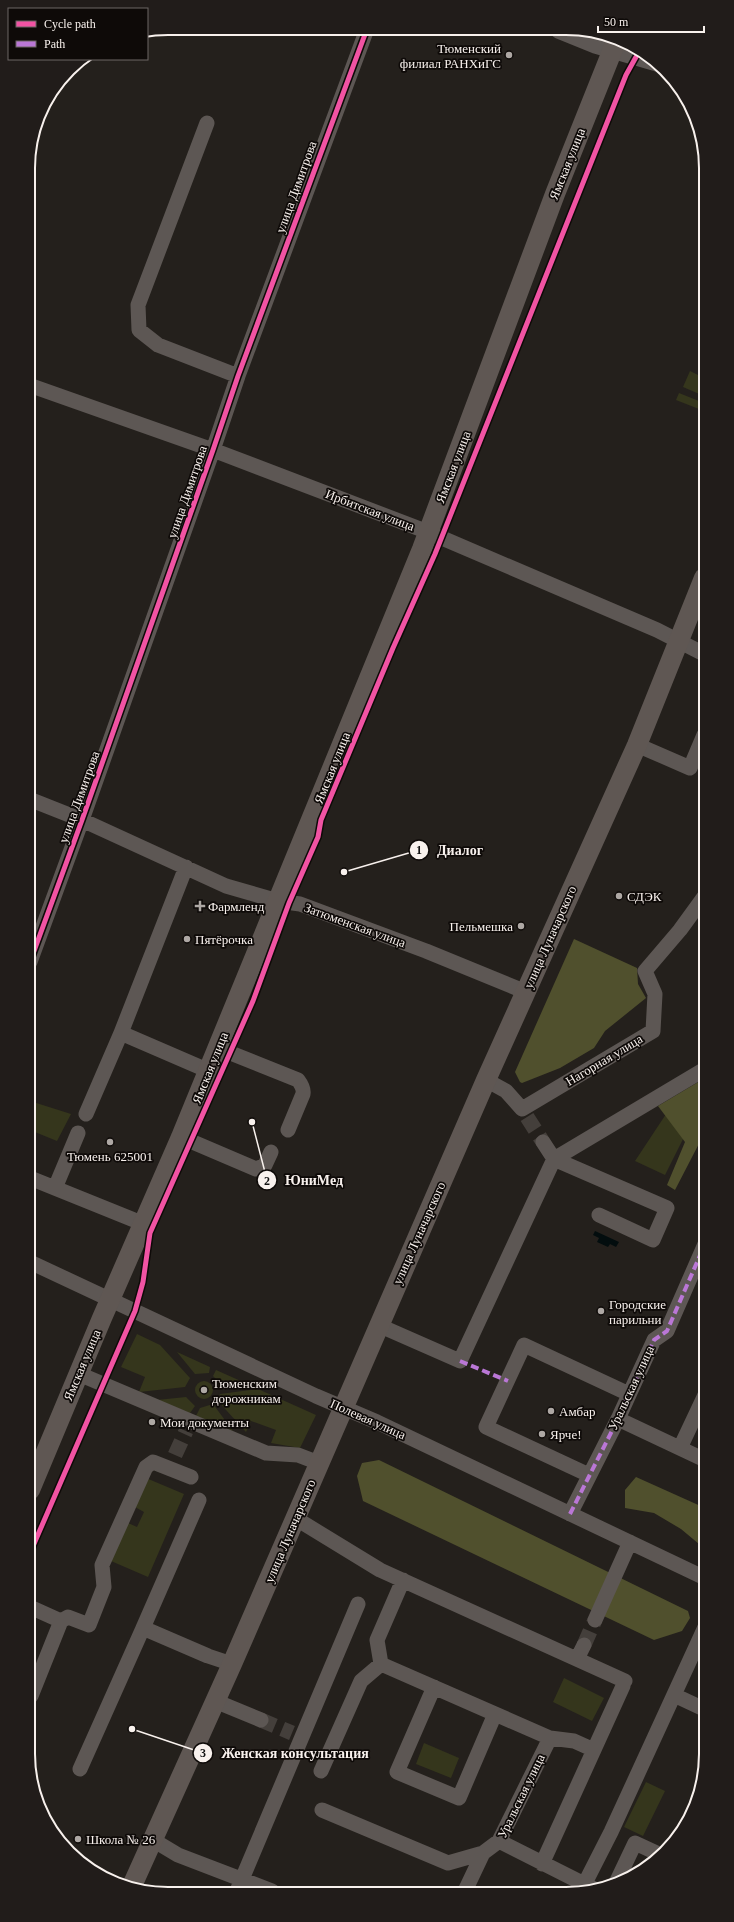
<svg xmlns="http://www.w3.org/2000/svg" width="734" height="1922" viewBox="0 0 734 1922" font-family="'Times New Roman',serif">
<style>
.green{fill:#35361c}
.forest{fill:#50502d}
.water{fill:#030d0e}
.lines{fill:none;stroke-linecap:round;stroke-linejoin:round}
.minor-tunnel{stroke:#443f3b;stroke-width:15;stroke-dasharray:15 8;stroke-linecap:butt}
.minor{stroke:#5d5754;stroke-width:15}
.major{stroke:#5f5753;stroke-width:20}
.quiet{stroke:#ba77d6;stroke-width:4;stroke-dasharray:8 4;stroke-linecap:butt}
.cycleway-casing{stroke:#0e0a08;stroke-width:8}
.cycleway{stroke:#f153a3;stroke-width:5}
.poi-dot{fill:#aea8a4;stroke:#0e0a08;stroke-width:1.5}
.labels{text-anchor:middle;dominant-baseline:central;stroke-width:3.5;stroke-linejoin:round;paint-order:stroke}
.poi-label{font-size:13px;fill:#f8f1ed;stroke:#0e0a08;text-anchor:start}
.street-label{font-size:13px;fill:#f8f1ed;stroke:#0e0a08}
.rim{fill:none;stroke:#f8f1ed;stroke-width:2}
.leader{fill:none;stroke:#f8f1ed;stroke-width:1.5}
.callout-dot{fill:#f8f1ed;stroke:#0e0a08;stroke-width:1.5}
.mark-label{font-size:12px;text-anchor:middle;font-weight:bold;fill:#111}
.callout-label{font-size:14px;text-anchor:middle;font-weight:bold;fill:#f8f1ed;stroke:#0e0a08;stroke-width:3.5;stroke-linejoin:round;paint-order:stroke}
</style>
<rect width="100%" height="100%" fill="#24201c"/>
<!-- green -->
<path class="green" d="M690,371L704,378V396L683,387Z
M679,393L704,403V411L676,400Z
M30,1101L71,1114L57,1141L30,1130Z
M674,1102L697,1111L665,1175L635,1161Z
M137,1334L160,1345L190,1378L185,1387L139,1392L145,1377L121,1367Z
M177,1352L210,1367L209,1373L195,1374Z
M216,1370L243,1382H219L213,1376Z
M195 1390a9 9 0 1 1 18 0a9 9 0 1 1-18 0Z
M258,1389L316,1415L300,1448L271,1443L276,1430L251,1421L246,1432L217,1400L220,1394Z
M186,1397L195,1406L190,1413L157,1400Z
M213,1404L233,1431L196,1416L200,1408Z
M146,1478L184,1494L148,1577L111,1561L128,1523L137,1527L144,1512L135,1507Z
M564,1678L604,1698L592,1721L553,1702Z
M424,1743L459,1758L451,1778L416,1764Z
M646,1782L665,1791L643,1836L624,1827Z"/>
<!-- forest -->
<path class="forest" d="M574,939L637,968L638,984L646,998L605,1031L594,1048L560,1068L522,1083L520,1082L515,1072Z
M705,1078V1132L675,1190L667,1185L685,1142L658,1106Z
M379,1460L688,1611L690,1618L682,1631L654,1640L363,1501L357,1476L362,1463Z
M636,1477L705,1508V1549L681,1529L654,1513L625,1508V1490Z"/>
<!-- water -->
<path class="water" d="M595,1231L619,1242L616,1247L610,1244L608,1247L597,1242L599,1238L593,1235Z"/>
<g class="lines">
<!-- minor-tunnel -->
<path class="minor-tunnel" d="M527,1117L543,1142
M175,1455L186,1431
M584,1645L595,1620
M261,1720L292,1733"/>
<!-- minor -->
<path class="minor" d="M558,31L595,46L660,65
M207,123L138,305L139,330L158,345L238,376
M29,385L213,450L428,532L657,630L704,654
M637,745L690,768L704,735
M29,799L82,820L226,886L278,901L300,904L426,951L526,992
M30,962L82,820L213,450L238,376L367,29
M121,1033L186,867
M218,1048L298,1080C301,1084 304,1089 303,1094L288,1130
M486,1080L506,1091L522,1109L653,1031L655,994L645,971L680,930L704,897
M86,1114L121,1033L209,1071
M181,1137L256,1169L265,1165L271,1152
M543,1142L554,1159L667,1208L653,1240L599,1215
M30,1178L144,1224
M55,1188L78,1133
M30,1262L316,1396L377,1422L705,1578
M378,1325L460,1361L554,1159L705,1069
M79,1374L266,1453L298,1455L319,1463
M618,1419L705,1460
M680,1448L705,1395
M589,1475L486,1427L524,1345L629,1394
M570,1514L618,1419L654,1340L667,1331L705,1244
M295,1518L380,1570L625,1681
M403,1580L377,1640L381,1664L550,1738L574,1741L594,1750
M30,1607L61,1621L68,1617L89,1625L104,1587L102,1565L146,1467L153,1462L191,1477
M595,1620L630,1542
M143,1628L199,1500
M577,1659L584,1645
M434,1687L397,1772L459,1798L495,1714
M674,1695L706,1710
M31,1696L61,1621
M215,1701L261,1720
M80,1769L143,1628L208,1656L232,1664
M321,1771L361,1681L381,1664
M322,1810L448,1863L483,1853
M153,1840L178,1855L272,1891
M499,1841L596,1890
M542,1864L623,1686
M616,1883L635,1843L661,1855
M584,1885L611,1832L706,1625
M237,1891L358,1604
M465,1891L483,1853L499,1841L550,1738"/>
<!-- major -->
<path class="major" d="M30,1490L102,1318L181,1137L422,549L555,194L617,39
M131,1888L232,1664L486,1080L637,745L704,578"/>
<!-- quiet -->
<path class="quiet" d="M460,1361L508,1381
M570,1514L618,1419L654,1340L667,1331L705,1244"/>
<defs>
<path id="cycleway" d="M30,962L82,820L213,450L238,376L367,29
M30,1553L135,1311L143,1282L150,1233L253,1001L289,903L318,837L321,820L393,648L435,554L626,75L636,57"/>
</defs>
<!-- cycleway casing -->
<use href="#cycleway" class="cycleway-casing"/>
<!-- cycleway -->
<use href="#cycleway" class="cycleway"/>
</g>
<!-- markers -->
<g class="poi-dot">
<circle cx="509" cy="55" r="4"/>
<circle cx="619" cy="896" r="4"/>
<path d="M198 900h4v4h4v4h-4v4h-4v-4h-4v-4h4z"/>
<circle cx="521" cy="926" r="4"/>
<circle cx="187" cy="939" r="4"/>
<circle cx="110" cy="1142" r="4"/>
<circle cx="601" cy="1311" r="4"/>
<circle cx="204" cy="1390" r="4"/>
<circle cx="551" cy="1411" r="4"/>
<circle cx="152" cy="1422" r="4"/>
<circle cx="542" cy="1434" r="4"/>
<circle cx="78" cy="1839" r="4"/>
</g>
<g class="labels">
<!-- poi labels -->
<g class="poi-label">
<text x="501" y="48" text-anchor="end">Тюменский<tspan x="501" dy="15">филиал РАНХиГС</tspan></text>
<text x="627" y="896">СДЭК</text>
<text x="208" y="906">Фармленд</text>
<text x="513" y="926" text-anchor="end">Пельмешка</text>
<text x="195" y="939">Пятёрочка</text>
<text x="110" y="1156" text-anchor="middle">Тюмень 625001</text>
<text x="609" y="1304">Городские<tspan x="609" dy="15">парильни</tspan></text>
<text x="212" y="1383">Тюменским<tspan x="212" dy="15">дорожникам</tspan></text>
<text x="559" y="1411">Амбар</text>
<text x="160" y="1422">Мои документы</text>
<text x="550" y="1434">Ярче!</text>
<text x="86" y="1839">Школа № 26</text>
</g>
<!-- street labels -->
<g class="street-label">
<text transform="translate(567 164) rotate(-68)">Ямская улица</text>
<text transform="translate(296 187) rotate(-70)">улица Димитрова</text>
<text transform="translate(453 467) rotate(-69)">Ямская улица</text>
<text transform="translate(187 492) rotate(-71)">улица Димитрова</text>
<text transform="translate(370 510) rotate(21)">Ирбитская улица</text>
<text transform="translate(332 768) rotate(-68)">Ямская улица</text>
<text transform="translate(79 797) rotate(-70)">улица Димитрова</text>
<text transform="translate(355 925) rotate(20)">Затюменская улица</text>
<text transform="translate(550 937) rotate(-66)">улица Луначарского</text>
<text transform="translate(604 1060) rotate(-31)">Нагорная улица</text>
<text transform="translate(210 1068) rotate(-68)">Ямская улица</text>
<text transform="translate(419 1233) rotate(-66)">улица Луначарского</text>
<text transform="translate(82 1365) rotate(-67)">Ямская улица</text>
<text transform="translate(631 1388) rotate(-65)">Уральская улица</text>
<text transform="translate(368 1419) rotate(24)">Полевая улица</text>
<text transform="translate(290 1531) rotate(-67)">улица Луначарского</text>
<text transform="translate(521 1796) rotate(-64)">Уральская улица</text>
</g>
</g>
<!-- crop -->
<path d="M0 0H734V1922H0ZM168 35H566A133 133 0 0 1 699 168V1754A133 133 0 0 1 566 1887H168A133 133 0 0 1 35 1754V168A133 133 0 0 1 168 35Z" fill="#211c1a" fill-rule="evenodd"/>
<path class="rim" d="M168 35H566A133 133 0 0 1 699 168V1754A133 133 0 0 1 566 1887H168A133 133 0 0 1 35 1754V168A133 133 0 0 1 168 35Z"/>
<!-- callouts -->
<path class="leader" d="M344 872L419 850M252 1122L267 1180M132 1729L203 1753"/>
<g class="callout-dot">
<circle cx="344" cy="872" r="4"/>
<circle cx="252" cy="1122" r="4"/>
<circle cx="132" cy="1729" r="4"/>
<circle cx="419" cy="850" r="10"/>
<circle cx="267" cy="1180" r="10"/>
<circle cx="203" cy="1753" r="10"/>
</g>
<g class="mark-label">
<text x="419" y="854">1</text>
<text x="267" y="1185">2</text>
<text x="203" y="1757">3</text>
</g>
<g class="callout-label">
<text x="460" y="855">Диалог</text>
<text x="314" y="1185">ЮниМед</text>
<text x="295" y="1758">Женская консультация</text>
</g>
<!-- legend -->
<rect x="8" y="8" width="140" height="52" fill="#0e0a08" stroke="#6c6664"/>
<rect x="16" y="21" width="20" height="6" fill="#f153a3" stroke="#6c6664"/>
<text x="44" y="28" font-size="12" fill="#f8f1ed">Cycle path</text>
<rect x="16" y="41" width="20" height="6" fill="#ba77d6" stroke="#6c6664"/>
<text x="44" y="48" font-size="12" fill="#f8f1ed">Path</text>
<!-- scale -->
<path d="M598 26v6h106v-6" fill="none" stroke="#f8f1ed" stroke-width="2"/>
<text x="604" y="26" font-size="12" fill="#f8f1ed" stroke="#0e0a08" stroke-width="3" paint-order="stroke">50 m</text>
</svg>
